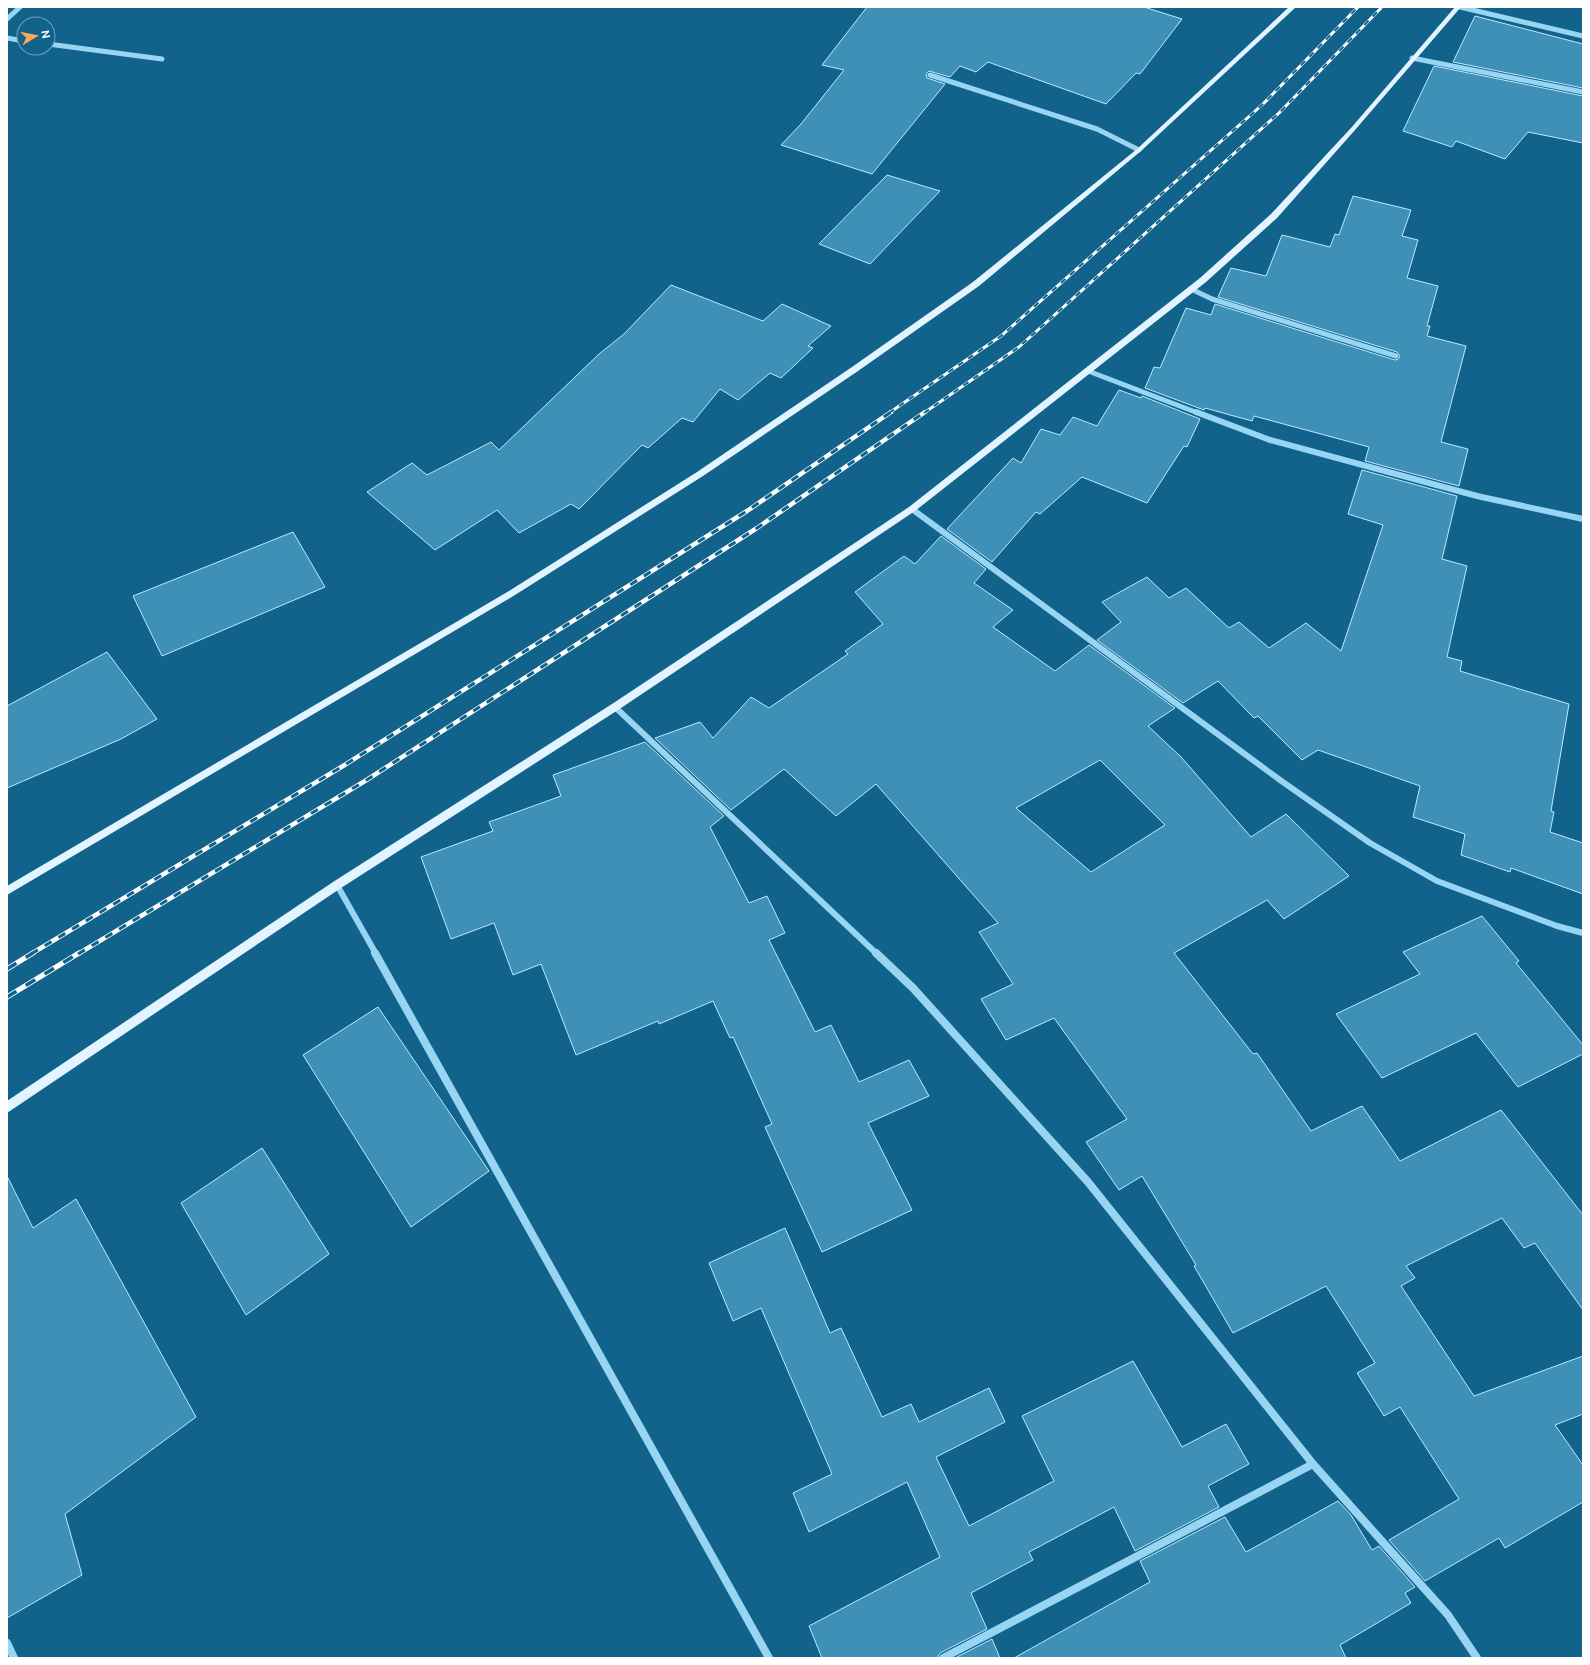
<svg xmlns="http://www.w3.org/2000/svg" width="1590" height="1665" viewBox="0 0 1590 1665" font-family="'DM Sans',sans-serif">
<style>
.building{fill:#3e90b7;stroke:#bee9fd;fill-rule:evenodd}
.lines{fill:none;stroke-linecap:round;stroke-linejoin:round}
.minor-far2{stroke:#97d5f2;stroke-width:5}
.minor-far1{stroke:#97d5f2;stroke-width:6}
.minor{stroke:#97d5f2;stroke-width:8}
.major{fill:#e2f4ff;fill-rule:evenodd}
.rail-far2-casing{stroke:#fff;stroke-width:3}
.rail-far1-casing{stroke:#fff;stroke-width:4.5}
.rail-casing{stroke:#fff;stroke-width:5}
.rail-far2{stroke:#11638b;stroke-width:2;stroke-dasharray:6;stroke-linecap:butt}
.rail-far1{stroke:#11638b;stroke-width:3;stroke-dasharray:8;stroke-linecap:butt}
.rail{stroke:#11638b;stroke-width:3.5;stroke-dasharray:11;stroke-linecap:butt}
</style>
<rect width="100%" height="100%" fill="#11638b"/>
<!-- building -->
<path class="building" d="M867,7H1144L1182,19L1140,74L1136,73L1106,104L988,62L976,72L960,66L950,77L929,71L926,74L927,78L945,84L872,174L781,145L801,124L844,70L822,65Z
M1475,16L1583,44V88L1453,62Z
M1434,66L1583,96V143L1528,132L1505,159L1456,141L1452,147L1403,131Z
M887,175L940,191L870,264L819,244Z
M1353,196L1411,210L1402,236L1418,240L1407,278L1438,286L1427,326H1430L1427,336L1466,346L1441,442L1468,449L1459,486L1365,461L1369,447L1254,416L1252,421L1205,408L1204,410L1145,388L1154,367L1160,368L1186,308L1211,315L1215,304L1395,360L1398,359L1400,356L1397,352L1218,297L1231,268L1266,276L1282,235L1330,247L1335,234L1339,235Z
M671,285L763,321L782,304L831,326L808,346L813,348L781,378L770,373L738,400L720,389L693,422L682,418L648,448L642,445L579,509L571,504L519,533L497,510L435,550L367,492L412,463L427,475L491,442L499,450L599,354L624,334Z
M1119,390L1141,398L1142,396L1200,419L1187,447L1184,446L1147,503L1082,477L1040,514L1036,512L992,562L947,529L1013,458L1021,463L1041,429L1060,435L1073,417L1097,426Z
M1362,470L1457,496L1442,559L1467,566L1447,657L1462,661L1460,671L1569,704L1551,811L1554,812L1550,832L1583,843V894L1511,868L1510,872L1461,855L1465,834L1413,817L1420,786L1318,750L1302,760L1258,716L1254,718L1218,681L1183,703L1097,640L1121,622L1102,602L1147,577L1169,598L1186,588L1229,628L1239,622L1269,648L1306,623L1341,651L1383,525L1348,514Z
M293,532L325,587L162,656L133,596Z
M941,536L986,569L974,583L1013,610L993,627L1055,671L1089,645L1175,708L1148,726L1181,757L1251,837L1286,814L1349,876L1284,919L1267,900L1174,953L1253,1054L1257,1053L1311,1131L1362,1106L1400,1161L1501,1110L1583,1215V1310L1535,1243L1524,1248L1502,1218L1406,1266L1415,1278L1401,1286L1474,1396L1583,1356V1414L1555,1425L1583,1465V1502L1505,1548L1499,1538L1425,1581L1389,1540L1459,1499L1400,1407L1384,1416L1357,1373L1375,1363L1326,1286L1233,1333L1194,1266L1196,1265L1142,1176L1119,1190L1086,1142L1127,1119L1054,1018L1006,1040L981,999L1013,984L979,932L998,923L876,784L836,816L784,769L731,810L655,738L700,722L713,738L751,697L769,708L848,654L845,651L883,624L855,592L904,556L915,564ZM1100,760L1165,825L1091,872L1016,808Z
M107,652L157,719L121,739L7,788V706Z
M645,742L724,816L710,827L749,903L767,896L785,933L769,940L815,1032L831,1025L859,1082L909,1060L929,1096L868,1123L912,1210L822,1252L765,1127L772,1124L733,1037L730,1038L713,1001L659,1024L658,1021L576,1055L541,964L513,975L494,923L451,939L421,857L493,831L489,822L561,796L553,775Z
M1482,916L1519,961L1516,963L1583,1045V1054L1518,1087L1476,1033L1382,1078L1336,1014L1420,974L1403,952Z
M378,1007L489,1171L411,1227L303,1055Z
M262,1148L329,1254L246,1315L181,1203Z
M7,1176L33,1228L76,1199L196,1417L65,1514L82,1575L7,1618Z
M785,1228L830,1333L841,1328L882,1417L911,1404L919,1422L989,1388L1005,1422L936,1457L969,1526L1054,1481L1022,1416L1133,1361L1182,1447L1226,1424L1249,1464L1208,1486L1219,1507L1135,1551L1114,1507L1029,1552L1033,1560L971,1593L987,1629L940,1653L937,1658H822L809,1626L940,1557L907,1482L809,1532L793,1493L832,1474L761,1308L733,1321L709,1263Z
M1338,1501L1351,1515L1372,1550L1379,1546L1415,1587L1405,1593L1411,1603L1340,1645L1346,1658H1014L1150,1582L1140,1561L1225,1517L1246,1552Z
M992,1639L1000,1658H955Z"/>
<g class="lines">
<!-- minor-far2 -->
<path class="minor-far2" d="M1460,7L1583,36
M7,19L20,7
M7,38L24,41
M48,44L162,59
M1412,58L1583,92
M930,75L1097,129L1139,150
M1191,289L1212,299L1396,356
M1088,371L1198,413"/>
<!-- minor-far1 -->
<path class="minor-far1" d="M1196,412L1270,440L1477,496L1583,519
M912,509L1280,780L1370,843L1437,881L1557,926L1583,933
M615,707L877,954
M337,885L376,954"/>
<!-- minor -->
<path class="minor" d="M375,953L769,1658
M876,953L913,988L1088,1182L1313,1464L1448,1615L1477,1658
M7,1643L14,1658
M943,1658L1313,1464"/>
<!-- major -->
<path class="major" d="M1289,7H1296L1141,151L979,286L858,371L703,476L515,595L7,895V886L509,591L697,472L852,367L973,282L1137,149Z
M1455,7H1461L1355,130L1277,218L1206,282L915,511L618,710L341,888L7,1113V1101L333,882L612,704L909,507L1200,278L1271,214L1351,128Z"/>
<defs>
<path id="rail-far2" d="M889,413L1001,336L1262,105L1358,7
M924,413L1019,347L1279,113L1382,7"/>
<path id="rail-far1" d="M31,954L343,766L747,511L891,412
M78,954L365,781L757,528L925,412"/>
<path id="rail" d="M7,969L33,953
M7,997L79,953"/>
</defs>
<!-- rail-far2 casing -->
<use href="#rail-far2" class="rail-far2-casing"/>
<!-- rail-far1 casing -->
<use href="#rail-far1" class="rail-far1-casing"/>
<!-- rail casing -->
<use href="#rail" class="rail-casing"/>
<!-- rail-far2 -->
<use href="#rail-far2" class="rail-far2"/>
<!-- rail-far1 -->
<use href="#rail-far1" class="rail-far1"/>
<!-- rail -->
<use href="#rail" class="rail"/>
</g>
<!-- border -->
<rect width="1590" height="1665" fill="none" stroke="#ffffff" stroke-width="16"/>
<!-- north arrow -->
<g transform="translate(36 36) rotate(80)"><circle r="19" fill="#11638b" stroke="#70a1b9"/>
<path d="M0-3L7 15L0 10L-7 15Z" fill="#ffa758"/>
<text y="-6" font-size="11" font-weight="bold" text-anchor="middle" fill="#ffffff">N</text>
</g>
</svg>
